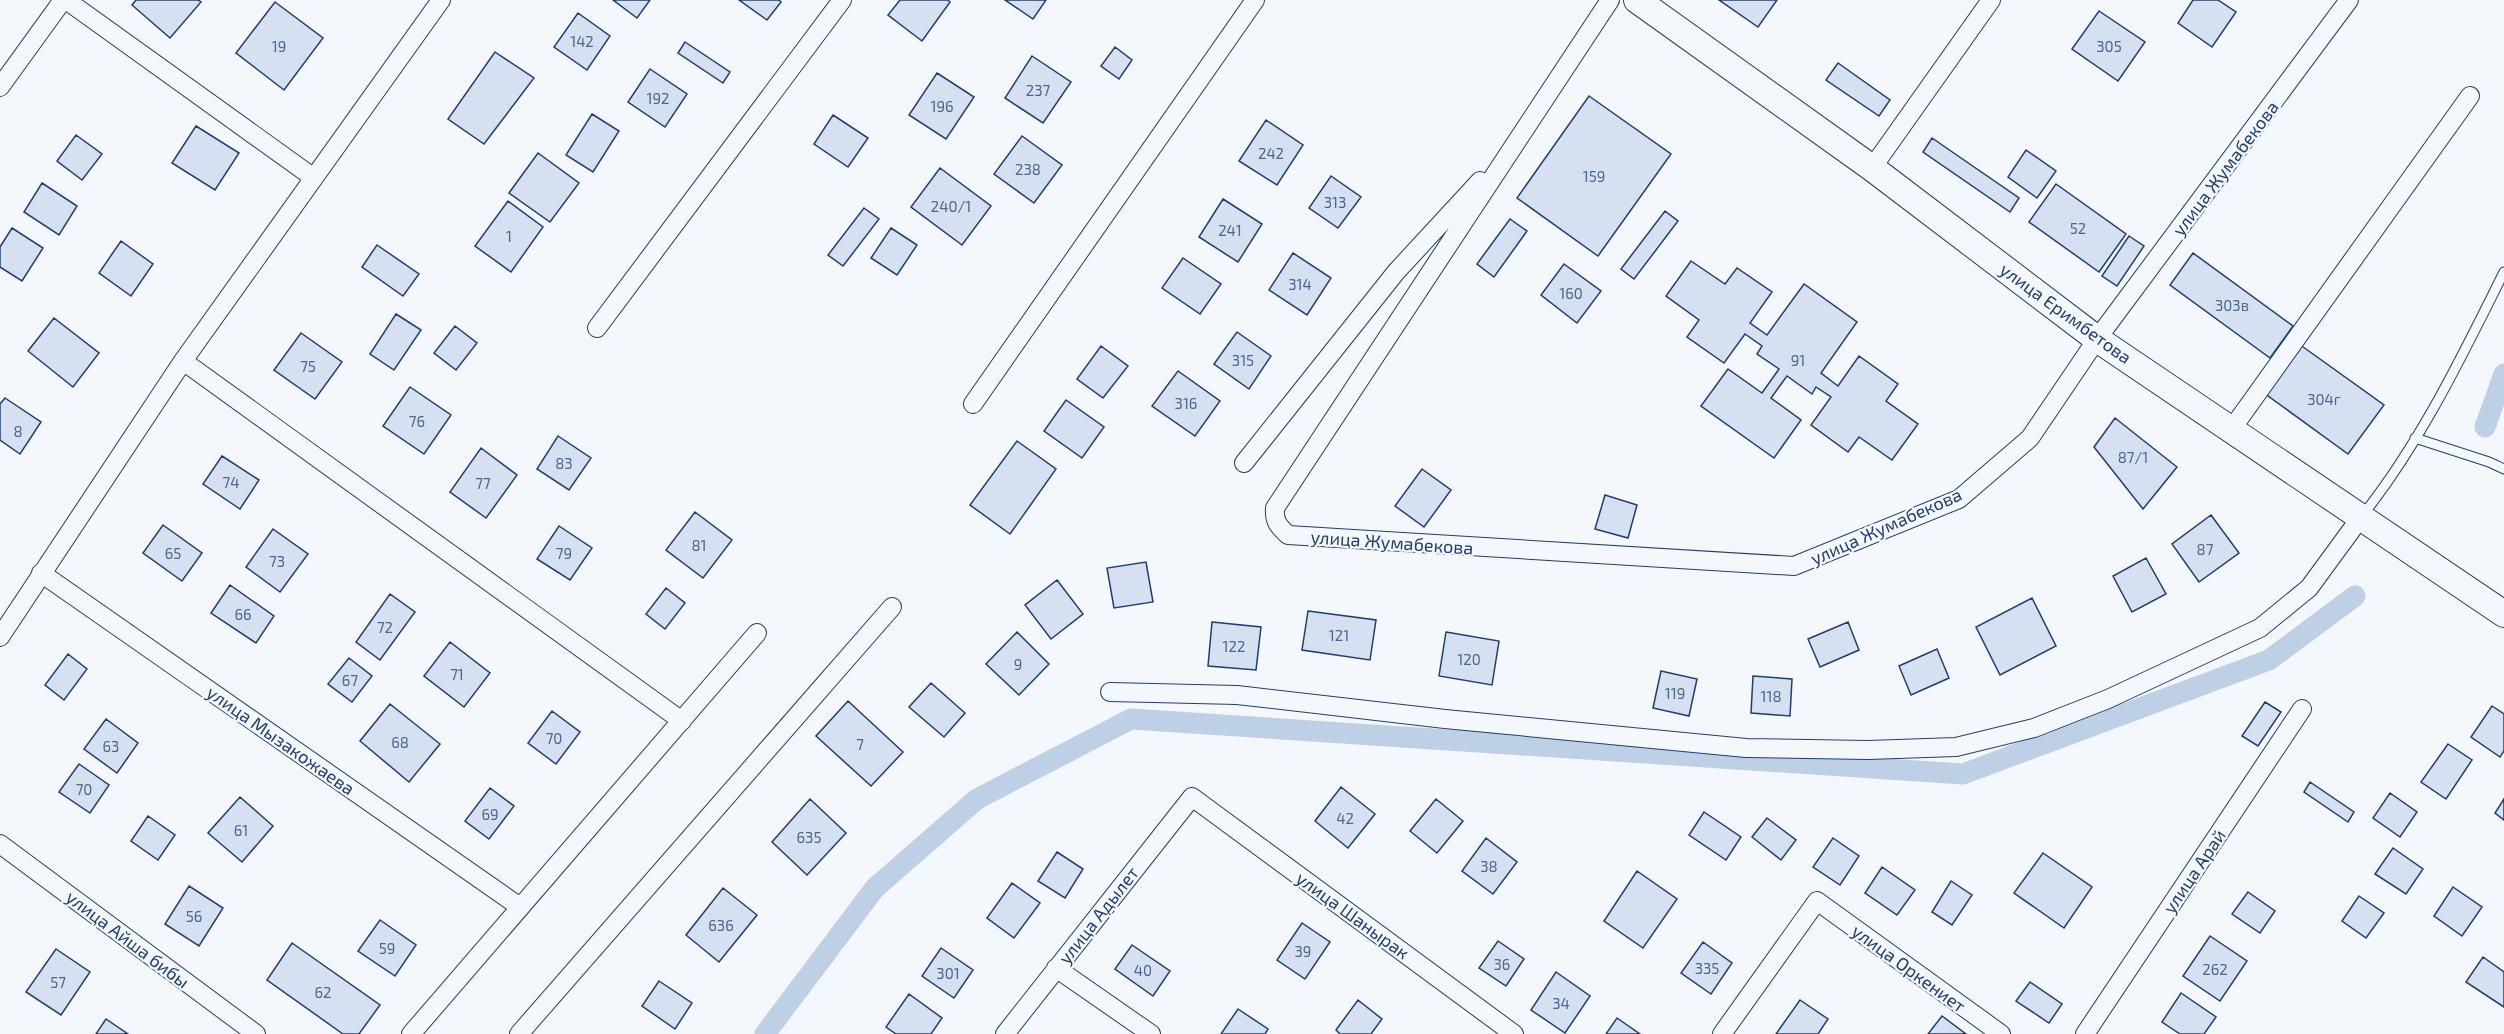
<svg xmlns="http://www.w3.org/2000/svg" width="2504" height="1034" viewBox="0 0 2504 1034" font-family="'Exo 2',sans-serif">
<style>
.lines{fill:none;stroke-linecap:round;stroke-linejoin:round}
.canal{stroke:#bed0e5;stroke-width:21}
.building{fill:#d5e0f0;stroke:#1d3f73;stroke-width:1.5}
.service-casing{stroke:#1d3f73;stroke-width:11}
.minor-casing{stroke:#1d3f73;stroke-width:20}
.secondary-casing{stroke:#1d3f73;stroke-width:28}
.service{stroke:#f4f7fb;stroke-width:9}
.minor{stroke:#f4f7fb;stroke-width:18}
.secondary{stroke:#f4f7fb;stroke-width:26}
.labels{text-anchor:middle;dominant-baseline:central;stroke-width:4.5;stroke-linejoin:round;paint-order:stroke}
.number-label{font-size:15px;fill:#4b6792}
.street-label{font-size:18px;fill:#1d3f73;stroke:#f4f7fb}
</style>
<rect width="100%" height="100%" fill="#f4f7fb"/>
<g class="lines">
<!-- canal -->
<path class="canal" d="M2485,427L2504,374
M765,1034L875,888L977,799L1131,719L1963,774L2269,660L2355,596"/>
</g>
<!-- building -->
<path class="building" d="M136,0H198L201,2L170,38L132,5Z
M613,0H650L637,18Z
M739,0H779L781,2L767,20Z
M900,0H948L950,2L922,41L888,15Z
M1005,0H1046L1033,19Z
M1719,0H1777L1758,27Z
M2193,0H2218L2236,12L2212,47L2178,23Z
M275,2L323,38L284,90L236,53Z
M2099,11L2145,42L2118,81L2072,49Z
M578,13L610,36L587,70L554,47Z
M685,42L730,72L723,83L678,53Z
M1115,47L1132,60L1119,79L1101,66Z
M495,52L534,78L484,144L448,119Z
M1032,56L1071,82L1043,123L1005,98Z
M1838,63L1890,100L1879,116L1826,80Z
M650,69L687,94L665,127L628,102Z
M937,73L974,97L946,139L909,115Z
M1589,96L1671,154L1598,256L1517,198Z
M592,114L619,131L593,172L566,155Z
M833,115L868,138L848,167L814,144Z
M1266,120L1303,145L1277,185L1239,161Z
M196,126L239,153L215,190L172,163Z
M76,135L102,154L82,180L57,161Z
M1022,136L1062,165L1034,203L994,174Z
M1932,138L2019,198L2010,212L1923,152Z
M2026,150L2056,171L2037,198L2008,177Z
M538,153L579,183L550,222L509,193Z
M940,168L991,206L962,245L911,207Z
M1331,176L1361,197L1338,228L1309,208Z
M42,183L77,206L59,235L24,212Z
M2056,184L2126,234L2099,272L2029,222Z
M1223,199L1262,224L1238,262L1199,237Z
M508,201L543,227L511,272L475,246Z
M864,208L879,219L843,266L828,255Z
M1665,211L1678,221L1634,279L1621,269Z
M1510,219L1527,231L1494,277L1477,264Z
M12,228L43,248L22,281L0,267V247Z
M891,228L917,245L897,275L871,258Z
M2129,236L2144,246L2117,286L2102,276Z
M121,241L153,264L131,296L99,273Z
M377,245L419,274L403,296L362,267Z
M1293,253L1331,278L1307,315L1269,290Z
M2193,253L2293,326L2270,358L2170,285Z
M1183,258L1221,284L1200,314L1162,288Z
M1691,261L1725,284L1737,268L1772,292L1750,323L1767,335L1804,284L1857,322L1821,373L1838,386L1859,356L1898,384L1886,401L1918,424L1892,460L1859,437L1848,452L1811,425L1831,397L1816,387L1812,394L1787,376L1771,398L1801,420L1774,458L1701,406L1728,369L1762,393L1779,369L1757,354L1762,346L1745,334L1724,363L1687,337L1699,320L1666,296Z
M1564,264L1601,291L1577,323L1541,295Z
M396,314L421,330L394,370L370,354Z
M54,318L99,353L73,387L28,351Z
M455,326L477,343L456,370L434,353Z
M1237,332L1271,356L1249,389L1214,364Z
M301,333L342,362L315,399L274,370Z
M2299,344L2384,405L2348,454L2264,393Z
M1101,346L1128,366L1103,398L1077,379Z
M1178,371L1220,401L1195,436L1152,406Z
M410,387L451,415L424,454L383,426Z
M5,398L41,422L20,454L0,440V404Z
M1066,400L1104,427L1082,458L1044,431Z
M2115,418L2177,467L2143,509L2094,447Z
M558,436L591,458L569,490L537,469Z
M1017,441L1056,469L1010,534L970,505Z
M481,448L517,475L486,518L450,492Z
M222,456L259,480L240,509L203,484Z
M1422,469L1451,490L1424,527L1395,506Z
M1605,495L1637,505L1628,538L1595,529Z
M695,512L732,540L703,578L666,550Z
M2211,515L2239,553L2199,582L2172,544Z
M163,525L202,553L182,581L143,553Z
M559,526L592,548L570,580L537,559Z
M273,529L308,554L280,592L246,567Z
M2146,558L2166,594L2132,612L2113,576Z
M1146,562L1153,602L1114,608L1107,568Z
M1057,580L1083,614L1051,639L1025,605Z
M230,585L274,616L256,643L211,613Z
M666,588L685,603L665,629L646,614Z
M390,594L415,612L380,660L356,642Z
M2032,598L2056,646L2000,675L1976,627Z
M1308,611L1376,620L1370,660L1302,650Z
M1212,622L1261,627L1256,670L1208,666Z
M1848,622L1859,650L1820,667L1808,639Z
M1017,632L1049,664L1019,695L986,664Z
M1446,632L1499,641L1492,685L1439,676Z
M450,642L490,673L464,707L424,676Z
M1937,649L1949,678L1911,695L1899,666Z
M68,654L87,669L64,700L45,685Z
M349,658L372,676L352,702L328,684Z
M1661,671L1697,679L1689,716L1653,708Z
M1753,676L1792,679L1790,716L1751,713Z
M931,683L965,713L944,737L909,707Z
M848,701L903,752L871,786L816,736Z
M2265,702L2281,712L2258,746L2242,736Z
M390,704L440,744L409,782L360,741Z
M2492,706L2504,714V751L2500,757L2471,737Z
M552,711L580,732L556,764L528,743Z
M106,719L138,743L117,773L84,749Z
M2448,744L2472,760L2446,799L2421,782Z
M79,764L109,785L90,813L59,792Z
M2310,782L2354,812L2348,822L2304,792Z
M1341,787L1375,814L1348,848L1315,821Z
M490,788L514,806L489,839L465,821Z
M2390,793L2417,812L2400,837L2373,818Z
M240,797L273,826L242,862L208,833Z
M810,799L846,833L807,875L772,842Z
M1436,799L1463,821L1437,853L1410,831Z
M2504,799V820L2495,813Z
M1704,812L1741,837L1726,860L1689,835Z
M148,816L175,835L158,860L131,841Z
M1767,818L1796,840L1781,860L1752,837Z
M1486,838L1517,862L1493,894L1462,871Z
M1833,838L1859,856L1840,885L1813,867Z
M2393,848L2423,869L2406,894L2375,874Z
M1057,852L1083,869L1065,898L1038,881Z
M2043,853L2092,887L2064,928L2014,893Z
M1882,867L1915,890L1897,915L1865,893Z
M1637,871L1677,899L1643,948L1604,921Z
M1951,881L1972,895L1952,925L1932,912Z
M1012,883L1040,903L1014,938L987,918Z
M189,886L223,908L199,946L165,924Z
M2453,887L2482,907L2462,936L2434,916Z
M723,888L757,915L719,962L686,935Z
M2248,892L2275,911L2260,933L2232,914Z
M2359,896L2384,913L2366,938L2342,921Z
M380,920L416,945L395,976L358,951Z
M1302,923L1330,942L1305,979L1277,960Z
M2210,936L2247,961L2220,1001L2183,976Z
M1498,941L1524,959L1506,986L1479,968Z
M1703,942L1732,963L1711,994L1681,973Z
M292,943L380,1005L359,1034H343L267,980Z
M1132,945L1170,971L1153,996L1115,969Z
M941,948L973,970L954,998L922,976Z
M56,949L90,972L61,1015L26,992Z
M2483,957L2504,972V1007L2466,982Z
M1556,972L1590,996L1565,1033L1531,1010Z
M659,981L692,1003L675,1029L642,1006Z
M2030,982L2062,1004L2049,1023L2016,1001Z
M2181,993L2216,1017L2204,1034H2180L2162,1022Z
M909,994L942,1018L931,1034H896L886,1027Z
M1358,1000L1382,1019L1371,1034H1340L1336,1030Z
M1800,1000L1828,1019L1818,1034H1776Z
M1238,1009L1268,1029L1265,1034H1221Z
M1942,1016L1966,1034H1928Z
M1617,1018L1640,1034H1606Z
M106,1019L128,1034H96Z"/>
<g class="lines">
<defs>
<path id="service" d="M2415,438L2489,462L2504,469
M2362,516C2421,442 2462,356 2504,272"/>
<path id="minor" d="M66,0L314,178
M1610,0L1275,508C1274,521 1278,526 1288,535L1794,566L1959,499L2030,438L2097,339L2349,0
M0,87L63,0
M1872,168L1991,0
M597,328L842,0
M183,361L682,721
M973,404L1255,0
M2231,430L2470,96
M1244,463L1396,272L1480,181
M41,573L520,907
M0,637L183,361L441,0
M1110,692L1237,695L1445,719L1746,748L1868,750L1956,747L2034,728L2108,699L2260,628L2309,588L2361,517
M0,844L256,1034
M1056,968L1151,1034
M411,1034L757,633
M519,1034L892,607
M1005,1034L1192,797L1514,1034
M1722,1034L1817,901L2001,1034
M2085,1034L2302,709"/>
<path id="secondary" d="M1637,0L1872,168L2097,339L2504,614"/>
</defs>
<!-- service casing -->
<use href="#service" class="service-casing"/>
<!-- minor casing -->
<use href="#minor" class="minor-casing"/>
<!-- secondary casing -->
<use href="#secondary" class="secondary-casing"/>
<!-- service -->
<use href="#service" class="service"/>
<!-- minor -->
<use href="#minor" class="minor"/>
<!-- secondary -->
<use href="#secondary" class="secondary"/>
</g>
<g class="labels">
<!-- number labels -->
<g class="number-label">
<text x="582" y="41">142</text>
<text x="279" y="46">19</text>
<text x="2109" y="46">305</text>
<text x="1038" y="90">237</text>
<text x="658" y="98">192</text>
<text x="942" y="106">196</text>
<text x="1271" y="153">242</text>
<text x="1028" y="169">238</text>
<text x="1594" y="176">159</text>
<text x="1335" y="202">313</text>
<text x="951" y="206">240/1</text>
<text x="2078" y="228">52</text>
<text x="1230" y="230">241</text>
<text x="509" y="236">1</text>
<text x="1300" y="284">314</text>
<text x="1571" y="293">160</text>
<text x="2232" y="305">303в</text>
<text x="1243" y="360">315</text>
<text x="1798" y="360">91</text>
<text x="308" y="366">75</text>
<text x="2324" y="399">304г</text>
<text x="1186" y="403">316</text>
<text x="417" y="421">76</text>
<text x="18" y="431">8</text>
<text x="2133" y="457">87/1</text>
<text x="564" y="463">83</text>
<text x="231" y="482">74</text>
<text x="483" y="483">77</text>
<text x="699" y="545">81</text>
<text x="2205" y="549">87</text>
<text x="173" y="553">65</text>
<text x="564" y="553">79</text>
<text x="277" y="561">73</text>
<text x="243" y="614">66</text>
<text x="385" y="627">72</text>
<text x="1339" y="635">121</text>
<text x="1234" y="646">122</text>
<text x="1469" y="659">120</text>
<text x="1018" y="664">9</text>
<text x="457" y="674">71</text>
<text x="350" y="680">67</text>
<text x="1675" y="693">119</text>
<text x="1771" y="696">118</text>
<text x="554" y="738">70</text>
<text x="400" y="742">68</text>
<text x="860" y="744">7</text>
<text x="111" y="746">63</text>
<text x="84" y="789">70</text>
<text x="490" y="814">69</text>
<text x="1345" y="818">42</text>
<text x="241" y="830">61</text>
<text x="809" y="837">635</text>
<text x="1489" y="866">38</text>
<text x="194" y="916">56</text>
<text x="721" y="925">636</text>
<text x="387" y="948">59</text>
<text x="1303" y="951">39</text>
<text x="1502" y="964">36</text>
<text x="1707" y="968">335</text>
<text x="2215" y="969">262</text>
<text x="1143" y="970">40</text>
<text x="948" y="973">301</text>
<text x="58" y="982">57</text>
<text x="323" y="992">62</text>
<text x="1561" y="1003">34</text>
</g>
<!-- street labels -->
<g class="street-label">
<text transform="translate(2225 168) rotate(-53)">улица Жумабекова</text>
<text transform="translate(2066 313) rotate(36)">улица Еримбетова</text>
<text transform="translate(1886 526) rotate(-24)">улица Жумабекова</text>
<text transform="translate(1392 542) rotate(4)">улица Жумабекова</text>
<text transform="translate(281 740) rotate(35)">улица Мызакожаева</text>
<text transform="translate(2194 871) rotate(-56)">улица Арай</text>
<text transform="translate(1098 915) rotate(-52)">улица Адылет</text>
<text transform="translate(1353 915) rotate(36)">улица Шанырак</text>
<text transform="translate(128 939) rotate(37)">улица Айша бибы</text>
<text transform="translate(1909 968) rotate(36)">улица Оркениет</text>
</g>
</g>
</svg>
